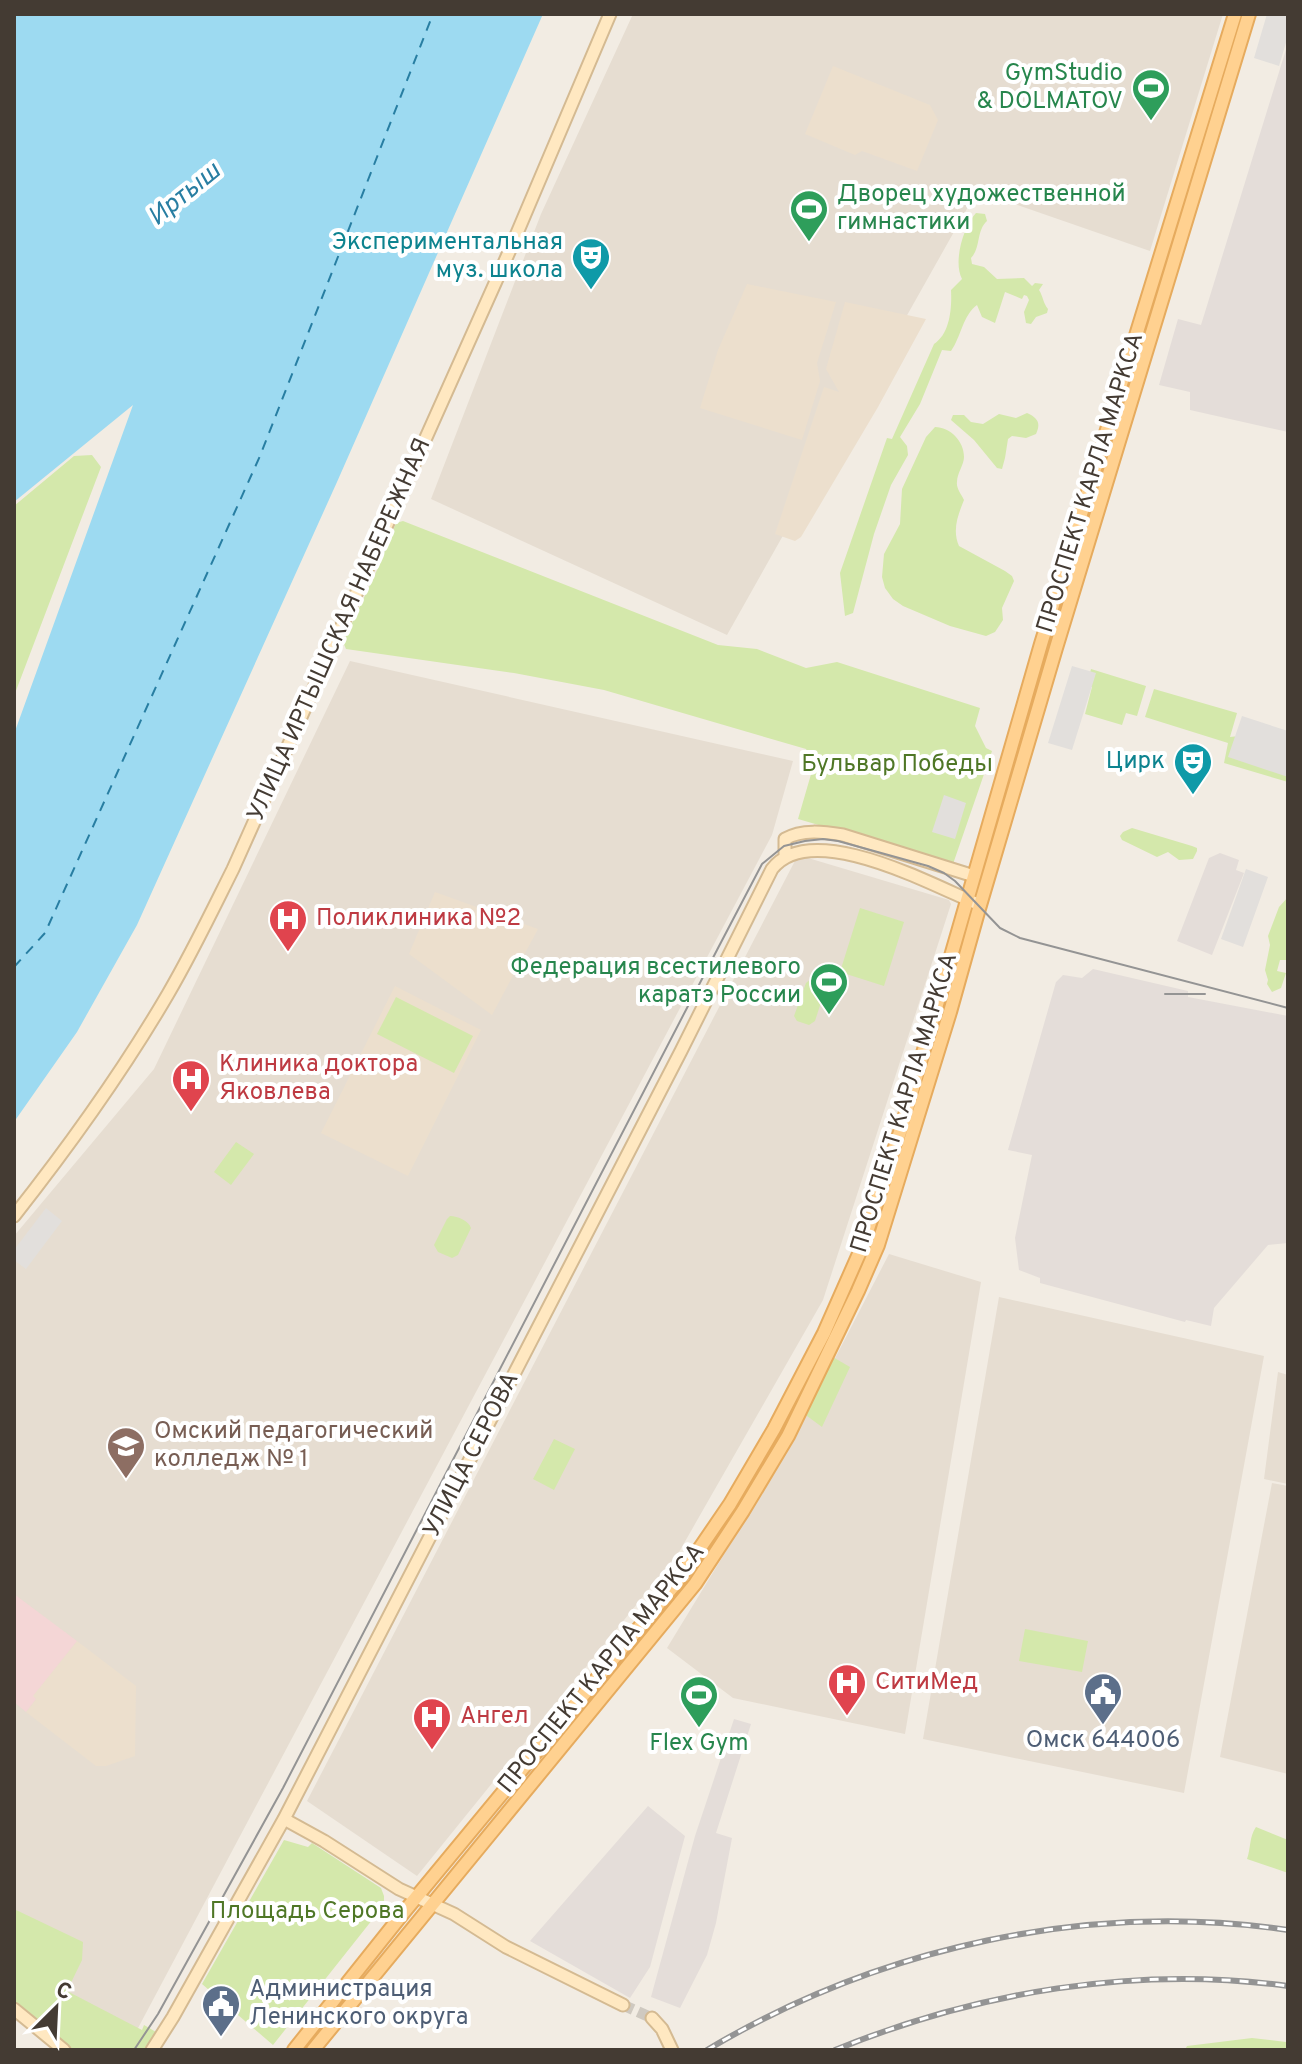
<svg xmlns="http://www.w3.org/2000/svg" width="1302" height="2064" viewBox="0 0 1302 2064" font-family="Overpass,sans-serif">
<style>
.residential{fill:#e6ddd1}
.industrial{fill:#e4ddd9}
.education{fill:#ecdfcd}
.medical{fill:#f4d6d6}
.green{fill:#d4e8ab}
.parking{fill:#e2dfdc}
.water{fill:#9ddaf1}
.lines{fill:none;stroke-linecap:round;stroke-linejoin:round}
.ferry{stroke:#287ea2;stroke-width:2;stroke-dasharray:10 8;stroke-linecap:butt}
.secondary-tunnel{stroke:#cfc9c0;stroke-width:11;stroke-dasharray:11 5.5;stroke-linecap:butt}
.secondary-casing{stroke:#d4ba92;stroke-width:15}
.primary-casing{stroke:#e6ab5e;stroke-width:16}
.secondary{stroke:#ffe8c1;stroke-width:11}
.primary{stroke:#ffd190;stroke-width:12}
.tram{stroke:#949494;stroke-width:2}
.rail-casing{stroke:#949494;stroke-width:6}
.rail{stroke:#fff;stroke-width:3;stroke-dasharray:9;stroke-linecap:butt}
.labels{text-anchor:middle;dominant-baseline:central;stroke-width:8;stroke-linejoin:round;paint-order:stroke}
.leisure-label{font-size:24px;fill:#27864d;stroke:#fff;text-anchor:end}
.culture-label{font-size:24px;fill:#0d838f;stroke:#fff;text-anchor:end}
.street-label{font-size:24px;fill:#443b33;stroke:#fff}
.park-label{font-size:24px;fill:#4f7726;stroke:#fff}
.health-label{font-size:24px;fill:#be3a42;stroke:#fff;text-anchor:start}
.education-label{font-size:24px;fill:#785e54;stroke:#fff;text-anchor:start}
.service-label{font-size:24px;fill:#4e5e75;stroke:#fff}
.water-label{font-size:26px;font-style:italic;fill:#287ea2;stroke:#fff}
</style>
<rect width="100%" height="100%" fill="#f2ece3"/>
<!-- residential -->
<path class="residential" d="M633,14H1223L1150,251L977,191L727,635L431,499L541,214Z
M350,661L793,761L772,835L129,2045L14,1948V1236L154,1069Z
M798,855L949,900L951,904L823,1300L679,1552L417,1876L307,1801Z
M889,1254L981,1282L905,1734L733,1698L667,1648L787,1451Z
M999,1297L1264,1356L1184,1793L923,1739Z
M1278,1372L1288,1375V1484L1264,1479Z
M1272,1483L1288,1486V1774L1220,1757Z"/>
<!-- industrial -->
<path class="industrial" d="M1288,43V432L1190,410V392L1159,385L1178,319L1201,325Z
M1220,853L1239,860L1236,870L1244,873L1212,955L1177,941L1209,858Z
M1093,969L1188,991V997L1288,1016V1243L1268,1245L1214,1308L1211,1326L1186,1320L1185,1322L1040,1283V1278L1019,1270L1015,1238L1032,1155L1008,1150L1056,982L1063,975L1082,978Z
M734,1719L751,1724L716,1833L732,1838L716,1923L707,1955L680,2008L651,1997L695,1836Z
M648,1806L685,1836L650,1967L630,1998L530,1941Z"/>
<!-- education -->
<path class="education" d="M833,66L930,105L938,120L917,171L862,151L855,155L805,134Z
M747,284L836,302L817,363L820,381L802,440L700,408L718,350Z
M845,302L926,319L878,407L801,537L795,541L775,534L824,387L839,392L826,369Z
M435,892L538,929L492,1015L409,954Z
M395,986L481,1030L408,1176L321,1133Z
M77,1641L136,1686L135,1756L106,1766H96L26,1712L36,1699L32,1696Z"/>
<!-- medical -->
<path class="medical" d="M14,1594L77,1641L33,1696L36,1699L26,1712L14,1702Z"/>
<!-- green -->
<path class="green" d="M976,213L985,214L987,221C976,231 981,248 971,258L972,264L984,267L997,279L1024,278L1032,286L1035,283L1043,284L1039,290C1043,296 1043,303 1048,309L1047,313L1036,317L1031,324L1026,323L1024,312L1029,300L1027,296L1024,295L1022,299L1005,292L995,323L982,317L977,305C963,315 961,337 951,351L942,350L920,404L900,437L907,446L908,455L891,485L874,534L853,613L845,616L840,573L887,438L892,439L934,344C950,334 952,308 951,290L962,279C953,262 963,227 976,213Z
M1027,413C1038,418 1041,423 1036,434L1026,438L1012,436L1008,439L1005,458L1002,469L997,468L974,440L951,420L953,415H964L971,422L983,424L999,414L1016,418Z
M935,427C950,427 964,441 964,457C964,465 957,473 957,482C956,488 961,494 964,500C958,515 952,530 959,546L1005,571L1012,576L1014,581L1002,608L1003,620L995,632L986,636L950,626L903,606L893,599L885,588L882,577L884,554L900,524L902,489L926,437Z
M92,455L101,467L14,696V506L74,456Z
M403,521L718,645L757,649L806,668L837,662L980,708L975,726L986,748L992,751L953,864L798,819L814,764L806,749L604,690L514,673L346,649L343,642L377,570L396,523Z
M1091,669L1146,686L1137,716L1126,713L1122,725L1085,714L1092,687L1087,685Z
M1154,689L1237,713L1230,737L1239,736L1288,769V782L1224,763L1228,743L1145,717Z
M1132,828L1192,846L1197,848V851L1193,859L1179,860L1168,852L1157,857L1122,840L1120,836L1123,832Z
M1288,897V946L1286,960H1280L1277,971L1286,973L1281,988L1272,992L1267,984L1268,980L1265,970L1270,945L1268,936L1279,907Z
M860,908L904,922L884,986L840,972Z
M812,978L824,983L826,987L815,1021L809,1025L797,1021L794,1016L806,983Z
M396,997L473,1036L454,1073L377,1034Z
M236,1142L254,1154L231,1185L214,1172Z
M450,1216C458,1216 469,1221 471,1228L458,1255L452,1258L438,1252L434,1245L447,1219Z
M831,1356L850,1367L822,1427L803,1413Z
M554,1439L575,1449L554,1490L533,1479Z
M1025,1629L1088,1641L1082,1672L1019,1661Z
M1256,1827L1288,1840V1873L1247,1859C1251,1848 1249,1837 1256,1827Z
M284,1840L308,1847L312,1843L381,1888L384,1896V1905L273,2045L202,1984Z
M14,1909L83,1942L82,1960L67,1991L142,2030L144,2025L156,2032L144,2050H68L14,2006Z
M1252,2038L1286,2042V2050H1185L1187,2046Z"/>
<!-- parking -->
<path class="parking" d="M1267,14H1288V36L1279,66L1254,58Z
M1072,666L1096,673L1072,750L1048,743Z
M1242,716L1288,731V777L1228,757Z
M944,795L966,803L955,839L932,832Z
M1246,869L1268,877L1243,947L1221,939Z
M46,1208L62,1221L26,1269L14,1260V1250Z"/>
<!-- water -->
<path class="water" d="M14,14H543L337,482L137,925L77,1032L14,1122V734L133,405L14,502Z"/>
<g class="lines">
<!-- ferry -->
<path class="ferry" d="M14,967L45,933L260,456L433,14"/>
<!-- secondary-tunnel -->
<path class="secondary-tunnel" d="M623,2005L652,2018"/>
<defs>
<path id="secondary" d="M785,857V839C802,829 824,832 843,835L974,876
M14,1216C70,1145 123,1071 168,994C192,953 212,911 233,869L509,252L610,14
M284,1819L324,1841L399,1889L454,1914L506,1947L623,2005
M14,2009L64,2050
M652,2018L662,2029L672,2050
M152,2050L173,2017L284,1819L681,1051L772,869C811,818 934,886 980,905"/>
<path id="primary" d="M294,2050L404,1912L676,1583L730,1504L774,1429L824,1333L862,1247L902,1126L1041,644L1235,14
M313,2050L695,1584L743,1511L788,1436L858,1291L878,1245L950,1012L978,912L1056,648L1249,14"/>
</defs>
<!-- secondary casing -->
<use href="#secondary" class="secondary-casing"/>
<!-- primary casing -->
<use href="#primary" class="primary-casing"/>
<!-- secondary -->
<use href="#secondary" class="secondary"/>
<!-- primary -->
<use href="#primary" class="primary"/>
<!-- tram -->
<path class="tram" d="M1165,994H1205
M134,2050L158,2014L283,1788L717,950L762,864L784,846L805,841L823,839L838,841L928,866L944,873L955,881L1000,928L1020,938L1288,1008"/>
<defs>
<path id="rail" d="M707,2050C879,1947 1088,1901 1288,1930
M835,2050C977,1992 1135,1965 1288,1986"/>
</defs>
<!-- rail casing -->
<use href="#rail" class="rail-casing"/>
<!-- rail -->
<use href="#rail" class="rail"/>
</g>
<!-- icons -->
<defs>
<symbol id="stadium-pin" viewBox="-11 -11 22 30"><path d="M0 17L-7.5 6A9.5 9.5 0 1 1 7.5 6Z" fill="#2e9e5b" stroke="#fff"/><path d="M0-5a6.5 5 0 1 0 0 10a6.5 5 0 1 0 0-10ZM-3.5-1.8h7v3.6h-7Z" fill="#fff"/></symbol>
<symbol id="theatre-pin" viewBox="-11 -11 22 30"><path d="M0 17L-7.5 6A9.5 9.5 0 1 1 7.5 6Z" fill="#0f9aa8" stroke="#fff"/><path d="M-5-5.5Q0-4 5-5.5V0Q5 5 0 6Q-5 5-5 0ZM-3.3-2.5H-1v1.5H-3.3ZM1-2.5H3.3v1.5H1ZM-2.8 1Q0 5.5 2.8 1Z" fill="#fff"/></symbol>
<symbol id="hospital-pin" viewBox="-11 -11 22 30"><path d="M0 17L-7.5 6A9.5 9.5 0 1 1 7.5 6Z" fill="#e0444e" stroke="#fff"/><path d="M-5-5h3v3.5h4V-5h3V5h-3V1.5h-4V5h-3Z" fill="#fff"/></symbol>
<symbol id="university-pin" viewBox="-11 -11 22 30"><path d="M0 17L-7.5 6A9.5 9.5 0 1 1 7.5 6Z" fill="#8d6e63" stroke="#fff"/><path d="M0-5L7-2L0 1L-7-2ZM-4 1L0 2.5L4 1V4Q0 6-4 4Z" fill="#fff"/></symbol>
<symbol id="civic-pin" viewBox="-11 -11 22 30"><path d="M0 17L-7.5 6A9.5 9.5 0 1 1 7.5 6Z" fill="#5c6f8a" stroke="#fff"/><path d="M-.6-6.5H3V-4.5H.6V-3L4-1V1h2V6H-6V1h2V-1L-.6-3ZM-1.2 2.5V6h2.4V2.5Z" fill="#fff"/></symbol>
</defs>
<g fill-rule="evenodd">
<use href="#stadium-pin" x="1129" y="66" width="44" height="60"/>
<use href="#stadium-pin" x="787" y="187" width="44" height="60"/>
<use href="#theatre-pin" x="569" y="235" width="44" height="60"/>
<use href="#theatre-pin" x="1171" y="740" width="44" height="60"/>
<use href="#hospital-pin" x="266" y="897" width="44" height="60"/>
<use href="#stadium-pin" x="807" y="960" width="44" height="60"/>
<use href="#hospital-pin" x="169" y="1057" width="44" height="60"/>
<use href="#university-pin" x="104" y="1424" width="44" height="60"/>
<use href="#hospital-pin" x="825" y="1661" width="44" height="60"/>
<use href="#civic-pin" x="1081" y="1670" width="44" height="60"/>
<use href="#stadium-pin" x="677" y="1673" width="44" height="60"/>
<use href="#hospital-pin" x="410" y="1695" width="44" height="60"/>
<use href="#civic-pin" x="199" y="1982" width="44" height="60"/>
</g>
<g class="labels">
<!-- leisure labels -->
<g class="leisure-label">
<text x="1123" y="74">GymStudio<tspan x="1123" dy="28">&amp; DOLMATOV</tspan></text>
<text x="837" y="195" text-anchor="start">Дворец художественной<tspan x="837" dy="28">гимнастики</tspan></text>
<text x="801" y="968">Федерация всестилевого<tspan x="801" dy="28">каратэ России</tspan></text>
<text x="699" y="1744" text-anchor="middle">Flex Gym</text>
</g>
<!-- culture labels -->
<g class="culture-label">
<text x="563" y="243">Экспериментальная<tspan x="563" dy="28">муз. школа</tspan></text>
<text x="1165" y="762">Цирк</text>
</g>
<!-- street labels -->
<g class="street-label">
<text transform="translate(1091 483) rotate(-73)">ПРОСПЕКТ КАРЛА МАРКСА</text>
<text transform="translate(340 630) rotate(-66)">УЛИЦА ИРТЫШСКАЯ НАБЕРЕЖНАЯ</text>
<text transform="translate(905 1103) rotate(-73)">ПРОСПЕКТ КАРЛА МАРКСА</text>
<text transform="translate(472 1455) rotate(-63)">УЛИЦА СЕРОВА</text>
<text transform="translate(602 1669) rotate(-51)">ПРОСПЕКТ КАРЛА МАРКСА</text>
</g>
<!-- park labels -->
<g class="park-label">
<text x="897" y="765">Бульвар Победы</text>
<text x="307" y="1912">Площадь Серова</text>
</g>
<!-- health labels -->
<g class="health-label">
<text x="316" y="919">Поликлиника №2</text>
<text x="219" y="1065">Клиника доктора<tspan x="219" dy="28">Яковлева</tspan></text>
<text x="875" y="1683">СитиМед</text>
<text x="460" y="1717">Ангел</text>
</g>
<!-- education labels -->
<g class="education-label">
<text x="154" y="1432">Омский педагогический<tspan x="154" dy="28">колледж № 1</tspan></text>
</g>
<!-- service labels -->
<g class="service-label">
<text x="1103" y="1741">Омск 644006</text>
<text x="249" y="1990" text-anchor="start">Администрация<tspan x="249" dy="28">Ленинского округа</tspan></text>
</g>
<!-- water labels -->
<g class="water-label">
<text transform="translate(185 195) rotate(-39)">Иртыш</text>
</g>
</g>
<!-- border -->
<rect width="1302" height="2064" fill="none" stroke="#443b33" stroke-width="32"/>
<!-- north arrow -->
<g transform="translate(56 2008) rotate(24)" stroke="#ffffff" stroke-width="6" paint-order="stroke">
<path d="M0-6L14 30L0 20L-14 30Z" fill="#443b33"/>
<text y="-12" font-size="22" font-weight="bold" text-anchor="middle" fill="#443b33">С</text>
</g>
</svg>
